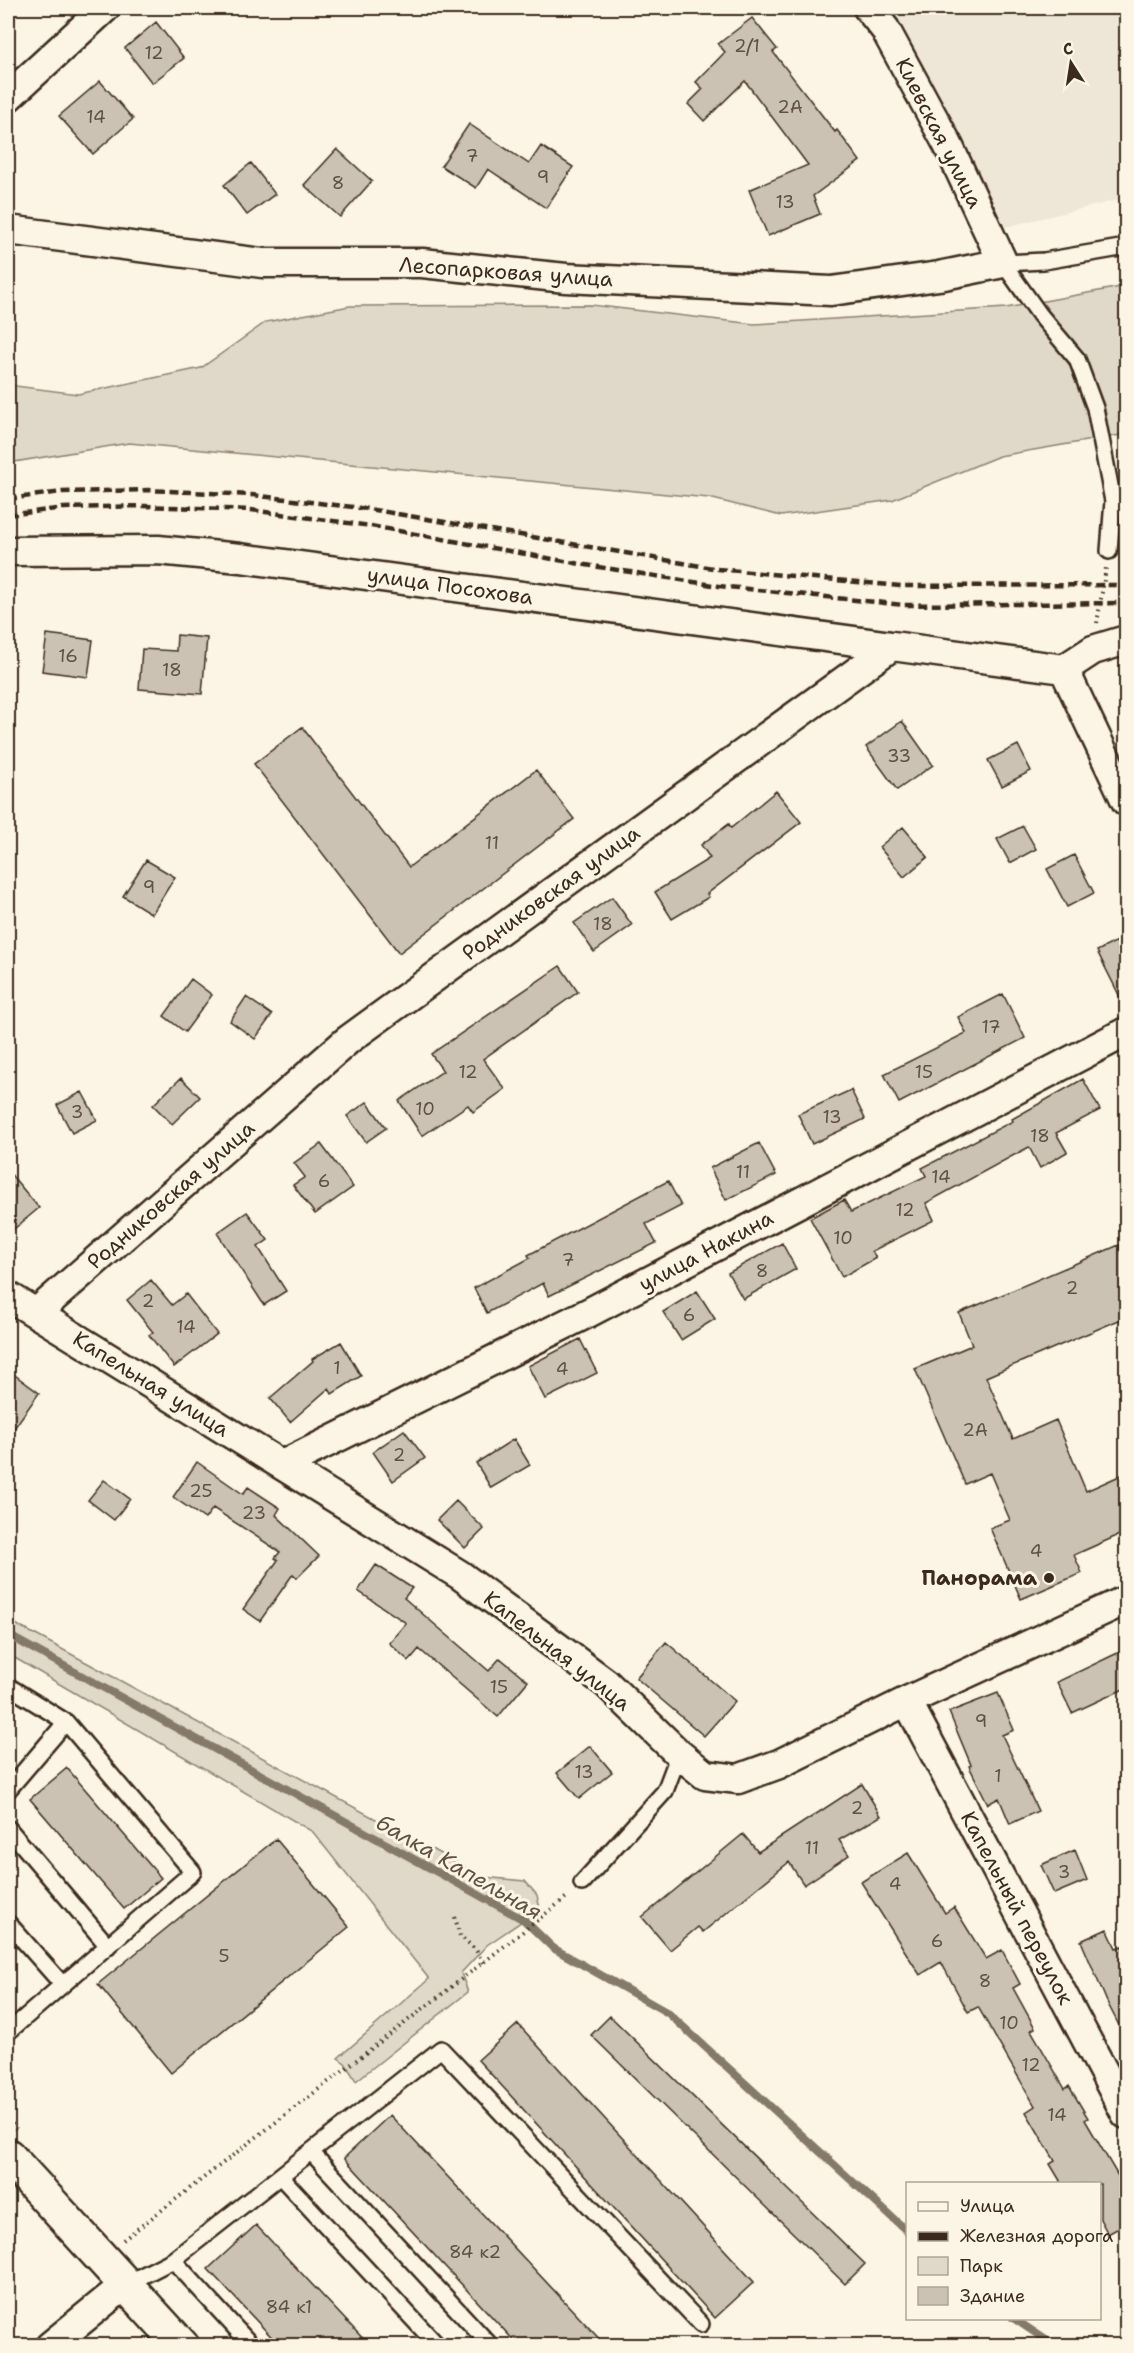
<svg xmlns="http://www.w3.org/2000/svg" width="1134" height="2353" viewBox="0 0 1134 2353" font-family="'Shantell Sans',sans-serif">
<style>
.built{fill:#eee6d6}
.green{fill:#e0d8c8;stroke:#8e8173;stroke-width:1.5}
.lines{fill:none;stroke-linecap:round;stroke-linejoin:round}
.stream{stroke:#85796b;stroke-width:8}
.building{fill:#ccc2b3;stroke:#3b2a1e;stroke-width:1.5}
.lane-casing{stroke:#3b2a1e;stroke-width:20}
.street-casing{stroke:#3b2a1e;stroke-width:33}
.secondary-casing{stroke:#3b2a1e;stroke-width:38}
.path{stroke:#3b2a1e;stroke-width:4;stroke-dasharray:1.5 4.5;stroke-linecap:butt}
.lane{stroke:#fcf5e5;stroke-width:15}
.street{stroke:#fcf5e5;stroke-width:28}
.secondary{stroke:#fcf5e5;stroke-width:33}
.rail{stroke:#3b2a1e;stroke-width:4.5;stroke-dasharray:9 4.5;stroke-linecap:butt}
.poi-dot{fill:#3b2a1e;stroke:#fcf5e5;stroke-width:2}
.labels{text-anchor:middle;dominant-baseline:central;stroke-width:6;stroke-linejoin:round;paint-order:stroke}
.number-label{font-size:18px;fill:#5f5043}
.street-label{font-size:21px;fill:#3b2a1e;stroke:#fcf5e5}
.poi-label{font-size:21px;font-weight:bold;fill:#3b2a1e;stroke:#fcf5e5;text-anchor:end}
.water-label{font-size:22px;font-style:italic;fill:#605144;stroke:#fcf5e5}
</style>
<rect width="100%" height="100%" fill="#fcf5e5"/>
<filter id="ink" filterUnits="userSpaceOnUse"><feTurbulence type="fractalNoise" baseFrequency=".0167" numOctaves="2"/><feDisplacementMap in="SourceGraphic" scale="12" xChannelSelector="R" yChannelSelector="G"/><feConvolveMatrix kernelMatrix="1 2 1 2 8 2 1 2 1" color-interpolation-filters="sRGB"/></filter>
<g filter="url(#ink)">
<!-- built -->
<path class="built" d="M887,8H1126V198L1001,228L955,125Z"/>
<!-- green -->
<path class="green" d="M1126,286V434L999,456L892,500L781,516L709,498L129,443L8,463V385L78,394L201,368L266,322L350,306L591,305L754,324L1006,308Z
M8,1620L483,1877L525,1881L537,1895L540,1909L487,1945L461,1973L468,1992L356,2081L345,2063L338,2058L429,1979L313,1832L8,1654Z"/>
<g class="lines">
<!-- stream -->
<path class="stream" d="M8,1635L524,1920L553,1948L668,2013L908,2232
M1013,2318L1055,2346"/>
</g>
<!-- building -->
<path class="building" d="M752,18L777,49L773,52L835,132L837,130L860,161L813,196L820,214L768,236L749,190L808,165L745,81L704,121L688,104L703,89L696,82L725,52L718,44Z
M156,22L184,58L152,83L125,48Z
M100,81L133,119L93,154L59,116Z
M469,124L529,164L541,146L573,167L546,208L488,169L476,188L441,166Z
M337,149L372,181L340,217L304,185Z
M251,163L275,194L247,215L224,185Z
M47,634L93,640L88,677L42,671Z
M177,635L207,638L202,694L139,689L142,649L176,651Z
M902,721L933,765L897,790L866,747Z
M302,727L409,867L536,770L574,819L399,953L254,764Z
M1018,745L1031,771L1002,786L988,760Z
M776,791L801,822L707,894L709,897L672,919L655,892L710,858L701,845L729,824L731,828Z
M1023,826L1036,849L1010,863L997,839Z
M903,827L928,857L904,877L879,847Z
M1074,855L1094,893L1067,907L1047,869Z
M146,860L175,877L152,914L123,896Z
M612,897L632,925L594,952L574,923Z
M1117,941L1126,959V1009L1097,951Z
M560,966L578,992L483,1059L505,1089L473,1112L468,1105L422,1136L399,1101L443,1071L431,1054Z
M191,979L212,995L185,1032L164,1016Z
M1003,994L1025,1038L899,1103L884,1074L966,1033L958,1017Z
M246,997L272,1015L255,1039L230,1021Z
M181,1078L200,1097L172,1124L153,1105Z
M1083,1079L1100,1110L1056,1133L1067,1152L1040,1168L1029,1147L926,1203L934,1220L872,1251L876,1258L842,1277L810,1218L844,1200L851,1212L926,1176L922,1168L1013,1121L1012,1119Z
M851,1090L865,1119L812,1144L798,1114Z
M82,1092L97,1120L72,1133L57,1105Z
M367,1102L386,1128L366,1142L347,1116Z
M759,1143L776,1175L726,1200L710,1168Z
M321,1144L353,1187L315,1214L293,1185L305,1177L294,1163Z
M8,1171L39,1208L8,1234Z
M668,1181L681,1206L646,1224L656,1243L549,1296L543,1283L487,1313L474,1288L530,1258L528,1255Z
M247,1212L268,1240L258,1247L286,1291L264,1305L217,1233Z
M782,1243L796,1269L743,1299L728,1273Z
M1119,1245L1126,1263V1317L986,1377L1013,1439L1056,1420L1086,1491L1126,1473V1532L1074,1555L1082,1573L1021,1599L990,1528L1010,1520L990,1473L965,1484L915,1369L972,1345L959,1313Z
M151,1280L172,1305L186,1294L217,1334L174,1367L149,1335L153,1332L127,1300Z
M697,1291L715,1319L681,1340L663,1312Z
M580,1339L597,1373L545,1399L528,1366Z
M341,1342L361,1376L332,1394L329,1388L290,1422L270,1398L313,1361L312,1359Z
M8,1370L39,1393L8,1437Z
M404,1430L425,1458L393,1481L373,1452Z
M514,1439L530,1465L491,1488L476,1463Z
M197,1462L243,1494L248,1487L280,1508L276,1515L319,1556L297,1578L293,1574L260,1621L243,1609L278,1560L275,1558L280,1552L213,1508L205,1519L173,1497Z
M104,1480L130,1499L114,1520L88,1500Z
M456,1501L484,1529L465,1548L437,1520Z
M376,1565L412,1588L404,1598L489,1671L500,1658L528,1681L498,1717L419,1649L409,1661L389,1643L406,1623L358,1591Z
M666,1642L735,1701L704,1736L636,1678Z
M1126,1649V1688L1072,1713L1057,1682Z
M998,1693L1014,1730L1002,1735L1038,1811L1010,1824L999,1798L988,1804L969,1766L971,1765L949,1712Z
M590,1746L612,1772L579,1799L557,1773Z
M67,1768L161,1878L124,1909L30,1799Z
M862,1784L881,1816L839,1840L849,1855L804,1885L789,1862L703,1932L698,1927L670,1950L642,1917L743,1834L758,1852Z
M276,1839L349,1927L171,2073L98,1984Z
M1075,1850L1087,1880L1054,1894L1041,1865Z
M908,1853L945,1913L954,1907L986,1959L1002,1950L1020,1984L1013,1988L1035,2028L1031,2030L1065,2089L1069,2086L1088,2118L1085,2120L1118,2176L1126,2171V2224L1108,2234L1100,2219V2184H1062L1050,2164L1055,2161L1026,2112L1035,2106L978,2007L968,2012L941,1962L920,1975L861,1882Z
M1107,1929L1116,1948L1122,1946L1126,1958V2039L1107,2002L1081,1941Z
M610,2016L865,2264L845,2284L591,2035Z
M518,2024L754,2282L715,2318L478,2060Z
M390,2115L606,2346H519L344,2158Z
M256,2225L370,2346H280L208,2269Z"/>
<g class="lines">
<defs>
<path id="lane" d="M1003,263L1040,315L1077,359L1095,408L1113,501L1109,551
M1003,263L1044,261L1126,247
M8,1686L66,1722L193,1872L8,2032
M8,1790L66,1722
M8,1828L108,1946
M582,1883L665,1791L679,1754
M8,1923L62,1984
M311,2152L491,2346
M280,2176L441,2049L701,2324
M173,2260L252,2346
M126,2284L173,2260L280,2176L438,2346"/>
<path id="street" d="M8,97L105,8
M8,230L262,263H422L566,278L831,291L939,276L1003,263L948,145L885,29L868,8
M8,551L158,550L240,558L892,646
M1064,669L1126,801
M8,1296L460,1575L606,1683L679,1754L705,1775L738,1779L779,1764L907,1701L1126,1600
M36,1313L348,1040L892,646L1064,669L1093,650L1126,640
M282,1465L588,1313L1126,1032
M907,1701L1126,2114
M50,2346L126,2284"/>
<path id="secondary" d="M8,2156L182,2346"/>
</defs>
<!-- lane casing -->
<use href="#lane" class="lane-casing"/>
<!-- street casing -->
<use href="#street" class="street-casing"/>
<!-- secondary casing -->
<use href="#secondary" class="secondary-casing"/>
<!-- path -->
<path class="path" d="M1097,623L1106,568
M455,1917L460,1936L476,1950L483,1963
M8,2119L16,2129
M123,2240L511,1941L568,1896"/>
<!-- lane -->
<use href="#lane" class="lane"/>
<!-- street -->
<use href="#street" class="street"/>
<!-- secondary -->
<use href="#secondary" class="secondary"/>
<!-- rail -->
<path class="rail" d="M8,499L62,492L148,490L252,495L369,509L718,569L901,586L1126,585
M8,515L64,508L144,506L251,510L371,526L586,565L719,586L904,605L1126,603"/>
</g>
</g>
<!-- markers -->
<circle class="poi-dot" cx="1049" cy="1578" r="6"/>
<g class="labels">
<!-- number labels -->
<g class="number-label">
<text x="747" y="46">2/1</text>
<text x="154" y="53">12</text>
<text x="790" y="107">2А</text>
<text x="96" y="117">14</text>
<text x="472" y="156">7</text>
<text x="543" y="177">9</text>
<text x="338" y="183">8</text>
<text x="785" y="202">13</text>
<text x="68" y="656">16</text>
<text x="172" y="670">18</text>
<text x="899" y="756">33</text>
<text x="492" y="843">11</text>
<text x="149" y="887">9</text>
<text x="603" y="924">18</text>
<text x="991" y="1027">17</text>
<text x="468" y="1072">12</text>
<text x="924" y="1072">15</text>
<text x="425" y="1109">10</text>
<text x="77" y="1112">3</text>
<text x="832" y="1117">13</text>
<text x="1040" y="1136">18</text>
<text x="743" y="1172">11</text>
<text x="941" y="1177">14</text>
<text x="324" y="1181">6</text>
<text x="905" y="1210">12</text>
<text x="843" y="1238">10</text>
<text x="568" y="1260">7</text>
<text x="762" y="1271">8</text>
<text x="1072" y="1288">2</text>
<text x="148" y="1301">2</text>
<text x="689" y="1315">6</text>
<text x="186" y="1327">14</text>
<text x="337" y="1368">1</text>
<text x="562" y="1369">4</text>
<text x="975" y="1430">2А</text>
<text x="399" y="1455">2</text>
<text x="201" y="1491">25</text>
<text x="254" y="1513">23</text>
<text x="1036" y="1551">4</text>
<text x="499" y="1687">15</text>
<text x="981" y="1721">9</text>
<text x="584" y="1772">13</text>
<text x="998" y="1776">1</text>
<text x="857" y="1808">2</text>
<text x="812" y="1848">11</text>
<text x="1064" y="1872">3</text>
<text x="895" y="1884">4</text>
<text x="937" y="1941">6</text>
<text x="224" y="1956">5</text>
<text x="985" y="1981">8</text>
<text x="1009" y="2023">10</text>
<text x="1031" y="2065">12</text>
<text x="1057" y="2115">14</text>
<text x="475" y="2252">84 к2</text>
<text x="289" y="2307">84 к1</text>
</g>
<!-- street labels -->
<g class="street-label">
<text transform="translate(939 133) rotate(63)">Киевская улица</text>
<text transform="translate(506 272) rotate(4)">Лесопарковая улица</text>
<text transform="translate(450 586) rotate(8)">улица Посохова</text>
<text transform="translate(551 893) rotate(-36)">Родниковская улица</text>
<text transform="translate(171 1195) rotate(-41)">Родниковская улица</text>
<text transform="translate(706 1251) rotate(-28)">улица Накина</text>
<text transform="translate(151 1384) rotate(32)">Капельная улица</text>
<text transform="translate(557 1651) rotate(38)">Капельная улица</text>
<text transform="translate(1017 1908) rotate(62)">Капельный переулок</text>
</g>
<!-- poi labels -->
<g class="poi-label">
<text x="1037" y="1578">Панорама</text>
</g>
<!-- water labels -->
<g class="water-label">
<text transform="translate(459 1867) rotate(30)">балка Капельная</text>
</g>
</g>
<!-- margin -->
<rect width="1134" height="2353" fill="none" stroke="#fcf5e5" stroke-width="30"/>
<rect x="15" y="15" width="1104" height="2323" fill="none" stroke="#3b2a1e" stroke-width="2" filter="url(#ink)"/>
<!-- legend -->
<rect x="906" y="2182" width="195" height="138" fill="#fcf5e5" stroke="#afa495" stroke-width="1.5"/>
<rect x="918" y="2202" width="30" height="9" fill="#fcf5e5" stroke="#afa495" stroke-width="1.5"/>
<text x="960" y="2212" font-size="18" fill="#3b2a1e">Улица</text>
<rect x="918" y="2232" width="30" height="9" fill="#3b2a1e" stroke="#afa495" stroke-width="1.5"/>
<text x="960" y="2242" font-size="18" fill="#3b2a1e">Железная дорога</text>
<rect x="918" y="2257" width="30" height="18" fill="#e0d8c8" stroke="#afa495" stroke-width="1.5"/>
<text x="960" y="2272" font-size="18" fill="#3b2a1e">Парк</text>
<rect x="918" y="2287" width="30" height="18" fill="#ccc2b3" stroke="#afa495" stroke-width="1.5"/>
<text x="960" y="2302" font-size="18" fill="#3b2a1e">Здание</text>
<!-- north arrow -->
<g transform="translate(1071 63) rotate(348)" stroke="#fcf5e5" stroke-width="4.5" paint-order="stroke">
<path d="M0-4.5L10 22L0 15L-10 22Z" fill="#3b2a1e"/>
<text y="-9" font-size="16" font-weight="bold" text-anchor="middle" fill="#3b2a1e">С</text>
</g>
</svg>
